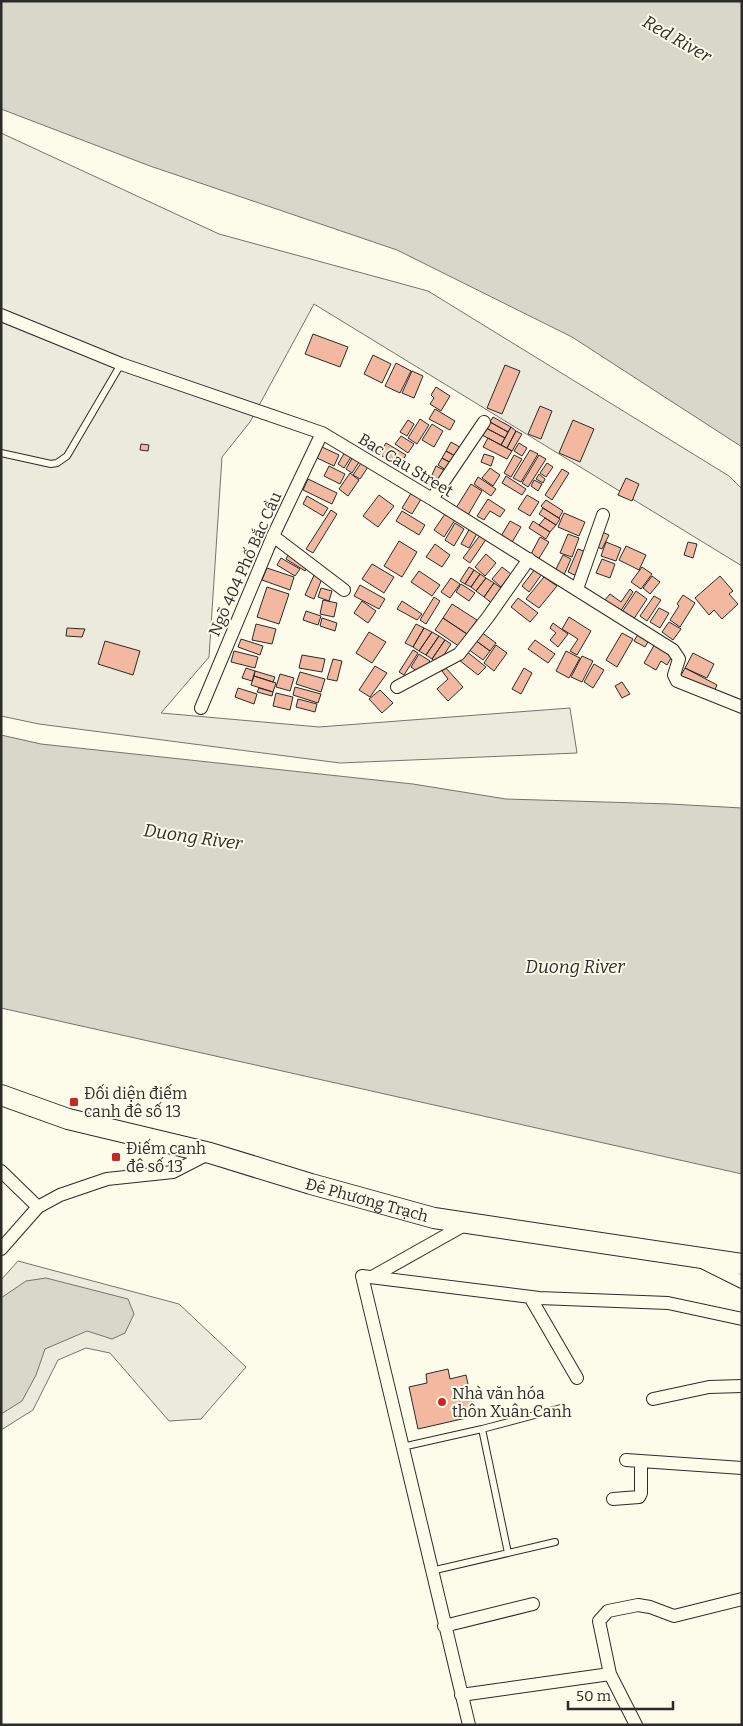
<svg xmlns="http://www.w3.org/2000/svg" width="743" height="1726" viewBox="0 0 743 1726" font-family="Bitter,serif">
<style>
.green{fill:#ecebdb;stroke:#74746e}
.water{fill:#d8d7c9;stroke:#74746e}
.building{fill:#f2b8a0;stroke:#2b2b2b}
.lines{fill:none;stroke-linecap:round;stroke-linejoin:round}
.service-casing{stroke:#2b2b2b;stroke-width:8}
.minor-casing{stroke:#2b2b2b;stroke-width:14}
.primary-casing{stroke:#2b2b2b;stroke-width:22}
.service{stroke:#fdfbea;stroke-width:6}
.minor{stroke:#fdfbea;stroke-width:12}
.primary{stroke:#fdfbea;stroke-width:20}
.poi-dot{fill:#c62828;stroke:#fdfbea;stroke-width:2}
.labels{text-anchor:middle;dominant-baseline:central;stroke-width:4;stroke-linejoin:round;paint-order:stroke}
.street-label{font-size:16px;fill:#2b2b2b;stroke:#fdfbea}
.poi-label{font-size:16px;fill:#2b2b2b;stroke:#fdfbea;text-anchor:start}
.water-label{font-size:18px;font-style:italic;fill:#2b2b2b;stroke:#fdfbea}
</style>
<rect width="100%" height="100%" fill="#fdfbea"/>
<!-- green -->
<path class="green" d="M1,133L219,234L428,291L729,476L742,489V566L314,304L250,422L222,457L209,657L161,713L319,727L570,708L577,753L340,763L39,724L1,716Z
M18,1261L179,1304L246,1367L201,1419L169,1421L110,1353L86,1348L58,1360L33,1410L1,1430V1280Z"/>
<!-- water -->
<path class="water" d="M1,1H742V447L572,337L397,250L150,166L1,109Z
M1,735L41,744L413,784L506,799L670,804L742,808V1174L1,1008Z
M46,1278L128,1299L134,1314L125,1333L112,1339L87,1331L45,1349L36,1375L22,1401L1,1414V1298L26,1281Z"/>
<!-- building -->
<path class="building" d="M313,334L348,347L340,367L305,354Z
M373,355L391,364L382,383L364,374Z
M396,363L411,371L400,393L385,386Z
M505,365L520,371L502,414L487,408Z
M412,371L423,376L414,398L402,393Z
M436,387L450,396L441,411L430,404L434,398L431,395Z
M540,406L552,411L541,439L528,434Z
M435,409L455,421L450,430L429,419Z
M493,417L511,427L508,432L490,422Z
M420,419L429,425L417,444L408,438Z
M408,420L414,424L407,436L400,432Z
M573,420L594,429L580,462L559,453Z
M490,422L508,432L505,438L486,428Z
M432,424L443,431L434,447L422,440Z
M511,427L516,431L507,448L501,445Z
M486,428L505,438L501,445L482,435Z
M516,431L522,434L512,451L507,448Z
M401,436L414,444L408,453L395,444Z
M488,438L512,451L507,459L483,447Z
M451,442L463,449L457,457L446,451Z
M386,443L406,455L399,466L379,454Z
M519,443L527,448L522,456L514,451Z
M141,444L149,445L148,451L140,450Z
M322,447L339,455L334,466L317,458Z
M346,450L353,454L344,468L338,464Z
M530,450L538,454L521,482L513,478Z
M446,451L457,457L453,464L442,458Z
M484,454L494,457L491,466L481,462Z
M354,455L361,459L352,473L346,469Z
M514,455L522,459L511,477L504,473Z
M539,455L546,459L528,487L522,483Z
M442,458L453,464L449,472L438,465Z
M363,460L370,464L360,479L353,475Z
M547,463L553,467L546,477L540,473Z
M329,466L345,474L340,484L324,476Z
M436,466L448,472L439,489L421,482L425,474L431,477Z
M490,468L500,475L493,486L482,478Z
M562,469L569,473L552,500L545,495Z
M350,473L359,480L348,496L339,489Z
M539,474L545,479L543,483L536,479Z
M506,476L526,489L522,495L502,483Z
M478,477L496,489L491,496L474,484Z
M626,478L639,484L632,501L618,495Z
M308,479L337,493L332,504L303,490Z
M534,480L542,484L538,491L531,486Z
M471,484L482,491L468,515L456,508Z
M413,490L423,496L412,514L402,508Z
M379,495L394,506L378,527L363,516Z
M527,495L539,502L530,516L518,509Z
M307,496L328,508L323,516L303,504Z
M488,499L505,510L500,517L490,511L484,520L477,516Z
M546,500L563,511L559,518L543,508L541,506Z
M543,508L560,519L556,525L539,514Z
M331,510L337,514L313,553L306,549Z
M402,511L425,525L419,535L396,521Z
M564,513L585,522L579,536L558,527Z
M445,514L455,520L444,537L434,530Z
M545,518L556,525L550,532L539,525Z
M510,521L521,527L511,544L500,538Z
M533,521L550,532L546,539L529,528Z
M455,523L464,529L454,546L445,540Z
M471,526L479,530L469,548L461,544Z
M600,531L609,535L602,549L593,545Z
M481,534L487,538L470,563L463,558Z
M568,534L579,538L572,557L560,553Z
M540,537L549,542L538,560L530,556Z
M399,541L417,552L402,577L384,566Z
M606,542L621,548L616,561L601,556Z
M688,542L697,544L693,558L684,555Z
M435,544L450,555L442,567L426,557Z
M626,546L646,555L639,570L619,560Z
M578,549L589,553L579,577L568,572Z
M289,553L309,564L305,571L286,559Z
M486,554L496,563L485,576L475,567Z
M563,555L571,559L563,577L554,573Z
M281,558L300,569L295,576L277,565Z
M602,559L615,564L610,578L596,573Z
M372,564L394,577L384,593L362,579Z
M469,567L474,570L465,584L460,581Z
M502,567L511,574L501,587L492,579Z
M642,567L652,574L641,589L631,582Z
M267,568L294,577L290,590L262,580Z
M535,569L542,574L529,592L522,586Z
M474,570L480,574L471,587L465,584Z
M419,571L440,585L432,596L411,582Z
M315,573L323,576L314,599L305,595Z
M480,574L486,578L476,591L471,587Z
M652,576L660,582L650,594L643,588Z
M720,576L733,591L729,594L738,604L722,619L714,610L709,615L695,598Z
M544,577L557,586L539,608L526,599Z
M451,578L460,584L450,598L441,592Z
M486,578L494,583L484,597L476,591Z
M494,583L504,590L493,604L484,597Z
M461,584L475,593L469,601L456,592Z
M360,585L385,599L379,609L354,596Z
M267,587L289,594L279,624L257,617Z
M321,588L332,591L329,601L318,597Z
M630,589L633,592L620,612L604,601L610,594L621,602Z
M636,591L647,599L633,620L622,612Z
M683,595L695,603L680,627L670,620L679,606L677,604Z
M654,596L661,600L647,621L640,616Z
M434,597L440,601L426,624L420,620Z
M518,598L538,613L530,622L511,607Z
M323,600L337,603L334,617L320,614Z
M362,601L376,611L368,623L354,613Z
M402,601L422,614L417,620L397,609Z
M452,604L477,620L467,634L443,618Z
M659,608L669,613L660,628L650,622Z
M306,611L321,616L318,625L303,620Z
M569,617L591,631L577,655L570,651L578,639L562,629Z
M322,618L337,623L335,631L320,626Z
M443,618L467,634L460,647L435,630Z
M669,622L681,629L673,640L662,632Z
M553,623L568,634L558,647L550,640L556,633L550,628Z
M256,624L276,629L272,644L252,640Z
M416,624L424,628L413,647L405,643Z
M67,628L85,629L82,637L66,636Z
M424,628L432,632L419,651L413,647Z
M640,631L650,638L645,647L634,641Z
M369,632L386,642L372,663L356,653Z
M432,632L439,636L426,655L419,651Z
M481,632L496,643L490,651L475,640Z
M622,633L633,639L617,667L606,660Z
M439,636L445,640L432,659L426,655Z
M241,639L263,646L260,655L238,647Z
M445,640L451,644L438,664L432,659Z
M475,640L490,651L483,660L468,649Z
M535,640L555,654L548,663L528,649Z
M105,641L140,651L133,675L98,664Z
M656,642L674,653L667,665L661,661L656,670L644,663Z
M496,645L507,653L494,671L484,663Z
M413,650L418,653L404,675L399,672Z
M234,651L258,657L255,668L231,662Z
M466,651L486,667L478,675L459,660Z
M566,651L580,658L569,678L556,671Z
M693,653L714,664L707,678L685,668Z
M419,654L430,661L421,674L411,667Z
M302,655L325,659L322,672L299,668Z
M582,656L593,661L582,682L571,677Z
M333,659L342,661L337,681L327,679Z
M594,664L604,670L593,688L584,682Z
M375,666L387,673L370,697L359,690Z
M246,668L255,671L252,681L242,678Z
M446,668L463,687L448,701L437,689L448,679L442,671Z
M524,668L532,673L521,694L512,689Z
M685,668L717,685L713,694L680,677Z
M255,671L275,677L273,682L254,676Z
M300,672L325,679L321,692L296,684Z
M280,674L294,678L290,691L276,687Z
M254,676L276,683L273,692L251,685Z
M622,682L630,694L622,698L615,686Z
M295,687L321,694L318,703L293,695Z
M238,688L257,694L254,704L235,697Z
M259,688L273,692L272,696L257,692Z
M380,690L393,703L382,713L369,699Z
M276,693L293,697L290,710L273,706Z
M298,699L317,704L315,712L296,707Z
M448,1369L450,1379L466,1375L475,1416L418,1429L409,1387L427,1383L426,1374Z"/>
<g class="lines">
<defs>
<path id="service" d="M1,453L51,464L57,463L67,456L121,364
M402,1447L482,1429
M508,1553L482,1429L561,1408
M431,1571L555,1542"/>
<path id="minor" d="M1,315L121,364L322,433L432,499L673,650L679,659L674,675L677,681L742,707
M432,499L484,422
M273,536L344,590
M577,589L603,515
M397,687L459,654L488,617L529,559
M201,708L273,536L322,433
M1,1171L38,1207
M1,1249L38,1207L60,1195L107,1179L173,1172L210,1153
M704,1263L742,1282
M372,1277L468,1223
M530,1297L577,1378
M653,1399L709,1387L742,1386
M626,1460L742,1468
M613,1499L639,1497L641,1493V1461
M444,1626L533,1604
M610,1674L636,1725
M461,1695L610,1674L599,1621L608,1611L638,1605L650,1607L674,1616L742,1599
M469,1725L362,1276L539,1298L668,1303L742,1319"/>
<g id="primary">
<path id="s1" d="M1,1095L68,1119L210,1153L311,1184L434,1218L742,1264"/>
</g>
</defs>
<!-- service casing -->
<use href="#service" class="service-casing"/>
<!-- minor casing -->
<use href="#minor" class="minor-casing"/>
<!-- primary casing -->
<use href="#primary" class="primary-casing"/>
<!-- service -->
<use href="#service" class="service"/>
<!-- minor -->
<use href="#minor" class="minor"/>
<!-- primary -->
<use href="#primary" class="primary"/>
</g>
<!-- markers -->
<g class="poi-dot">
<rect x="69" y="1097" width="10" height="10" rx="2.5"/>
<rect x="111" y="1152" width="10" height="10" rx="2.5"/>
<circle cx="442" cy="1402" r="5"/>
</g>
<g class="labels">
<!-- street labels -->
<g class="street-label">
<text transform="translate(406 465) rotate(31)">Bac Cau Street</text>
<text transform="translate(245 564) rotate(-66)">Ngõ 404 Phố Bắc Cầu</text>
<text stroke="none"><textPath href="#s1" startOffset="381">Đê Phương Trạch</textPath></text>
</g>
<!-- poi labels -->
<g class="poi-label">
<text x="84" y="1093">Đối diện điếm<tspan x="84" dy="18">canh đê số 13</tspan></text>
<text x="126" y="1148">Điếm canh<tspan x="126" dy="18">đê số 13</tspan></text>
<text x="452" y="1393">Nhà văn hóa<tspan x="452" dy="18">thôn Xuân Canh</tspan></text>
</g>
<!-- water labels -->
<g class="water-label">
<text transform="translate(677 39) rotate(30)">Red River</text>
<text transform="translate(193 837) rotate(8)">Duong River</text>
<text x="575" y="967">Duong River</text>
</g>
</g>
<!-- border -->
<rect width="743" height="1726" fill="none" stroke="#2b2b2b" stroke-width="5"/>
<!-- scale -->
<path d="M568 1701v8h105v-8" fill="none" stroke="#2b2b2b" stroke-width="2.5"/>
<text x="576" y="1701" font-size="15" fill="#2b2b2b" stroke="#fdfbea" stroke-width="4" paint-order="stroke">50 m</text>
</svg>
